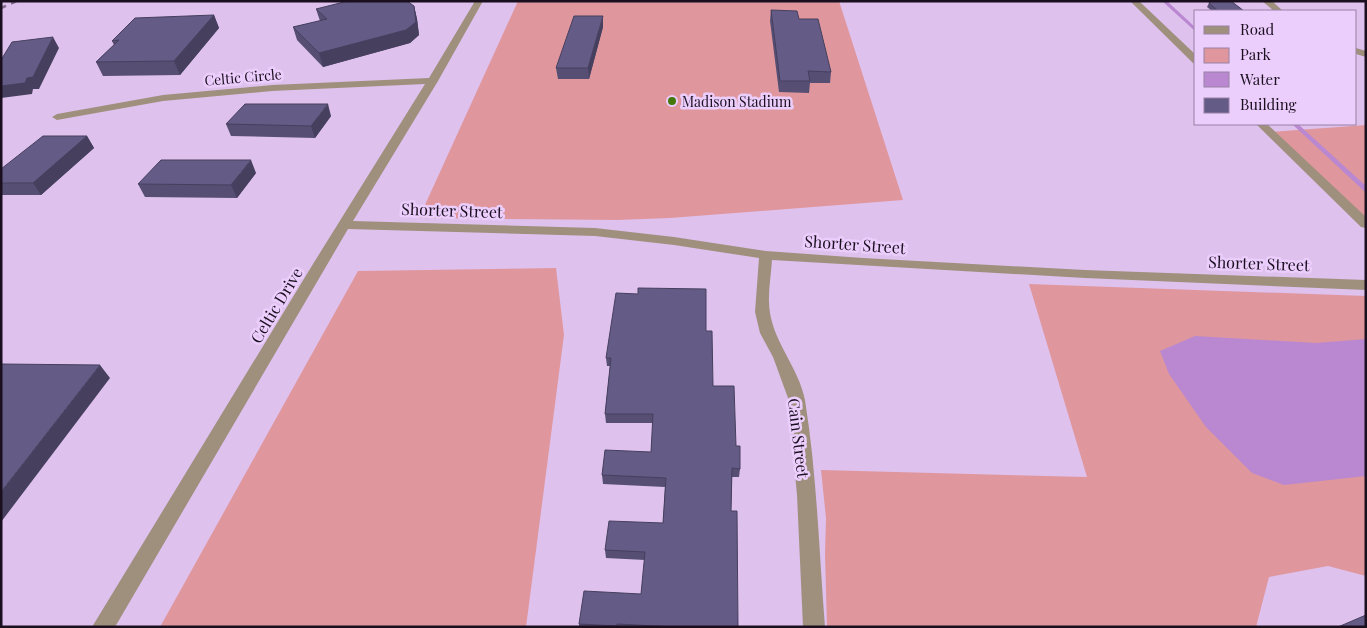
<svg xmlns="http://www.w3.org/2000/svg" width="1367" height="628" viewBox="0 0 1367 628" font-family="'Playfair Display',serif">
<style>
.green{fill:#df979d}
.water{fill:#b988d1}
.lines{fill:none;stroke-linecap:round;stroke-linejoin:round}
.stream{fill:#b988d1;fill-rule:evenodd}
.minor{fill:#9f907e;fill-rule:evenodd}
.rail{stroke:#816c8c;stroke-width:2.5;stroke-dasharray:5.5 5.5;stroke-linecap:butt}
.wall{fill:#564e73}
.shaded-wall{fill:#46405e}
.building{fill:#645b86;stroke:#46405e}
.poi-dot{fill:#42790a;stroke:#eccefc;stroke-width:2}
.labels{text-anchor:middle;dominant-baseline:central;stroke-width:5;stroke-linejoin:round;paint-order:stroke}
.far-street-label{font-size:14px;fill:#1a0f1f;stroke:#eccefc}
.far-poi-label{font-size:14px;fill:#1a0f1f;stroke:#eccefc;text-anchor:start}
.street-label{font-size:16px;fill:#1a0f1f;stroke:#eccefc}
</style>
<rect width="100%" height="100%" fill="#dfc1ee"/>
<!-- green -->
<path class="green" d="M518,1H839L903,200L670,218L617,220L419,218Z
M1366,125V224L1269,132Z
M556,268L564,335L526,627H160L358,271Z
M1029,284L1366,296V576L1328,566L1269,577L1256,627H827L825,554L826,518L821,470L1087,477Z"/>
<!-- water -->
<path class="water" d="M1195,336L1316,343L1366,339V476L1284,485L1252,473L1206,427L1169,374L1160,351Z"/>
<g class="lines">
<!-- stream -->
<path class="stream" d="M1162,1H1167L1196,28V32Z
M1292,124H1298L1366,186V192L1364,191Z"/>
<!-- minor -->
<path class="minor" d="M475,1H483L438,81L353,221L595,228L674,237L766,251L863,258L1085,270L1366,280V290L1085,278L772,260C771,277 767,296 770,313C775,344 799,369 805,400C817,475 819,551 825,627H803L797,495L788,398L773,357L760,333L755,312L759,258L674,245L595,236L348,229L115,627H92L313,264L425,84L272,91L163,101L57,120L52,117L57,114L163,95L272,85L429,78Z
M1130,1H1139L1196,55V64L1193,63Z
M1262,1H1272L1283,11H1274Z
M1356,48L1366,51V57L1356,54Z
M1256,124H1267L1366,217V228L1361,227Z"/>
<!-- rail -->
<path class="rail" d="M1,8L17,1"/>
</g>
<!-- wall -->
<path class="wall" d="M1209,3L1244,11H1212L1207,7Z
M414,6L417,19L419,35L410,43L323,67L297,40L293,27L320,21L316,9Z
M771,10L831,72L830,83H810L809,93L779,92L770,21Z
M214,15L219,28L180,75L103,76L96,62L114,45L112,41Z
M603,27L589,79H558L556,68Z
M331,116L315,138L231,136L226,124Z
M87,136L94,148L41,195H1V169Z
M256,173L237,198L145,197L138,184Z
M706,331L713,386L736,446L740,469L739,477H732L731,511L738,627H579V624L641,594L645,560L606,558L605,550L663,523L665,487L603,484L602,475L651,452L653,423H606L605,414L610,366H607L606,358Z"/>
<!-- shaded-wall -->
<path class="shaded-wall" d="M414,6L417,19L419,35L410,43L323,67L319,53Z
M214,15L219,28L180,75L174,61Z
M603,16V27L589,79L588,68Z
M53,37L59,48L39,89H33L32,94L1,98V86L27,78Z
M328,104L331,116L315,138L311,126Z
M87,136L94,148L41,195L33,183Z
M251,160L256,173L237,198L231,185Z
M100,365L110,378L1,522V492Z"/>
<!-- building -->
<path class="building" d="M348,1H407L414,6L416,22L406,30L319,53L293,27L327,19L316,9Z
M1210,1H1231L1244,11H1218L1209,3Z
M771,10L797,11L799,19H818L831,72L808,71L810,81H780Z
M214,15L174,61L96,62L119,40L112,41L135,18Z
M574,16H603L588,68H556Z
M53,37L33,77L27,78L25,83L1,86V60L12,42Z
M245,104H328L311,126L226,124Z
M43,136H87L33,183H1V169Z
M161,160H251L231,185L138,184Z
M638,288L706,289V331H712L713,386H734L736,446H740V469L732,468L731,511H737L738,627H676L617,624V626L579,624L584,591L641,594L645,552L605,550L609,521L663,523L666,478L602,475L605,450L651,452L653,414H605L611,358H606L616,293L638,294Z
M1,364L100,365L1,492Z
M1366,615V627H1338Z"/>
<!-- markers -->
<circle class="poi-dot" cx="672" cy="101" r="5"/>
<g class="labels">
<!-- far-street labels -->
<g class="far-street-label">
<text transform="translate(243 77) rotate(-5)">Celtic Circle</text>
</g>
<!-- far-poi labels -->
<g class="far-poi-label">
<text x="682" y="101">Madison Stadium</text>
</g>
<!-- street labels -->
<g class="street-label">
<text transform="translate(452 210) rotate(2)">Shorter Street</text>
<text transform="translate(855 244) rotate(4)">Shorter Street</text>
<text transform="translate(1259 263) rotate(2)">Shorter Street</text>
<text transform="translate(276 305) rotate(-59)">Celtic Drive</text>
<text transform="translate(799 438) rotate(83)">Cain Street</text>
</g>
</g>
<!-- border -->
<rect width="1367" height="628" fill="none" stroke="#1a0f1f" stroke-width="5"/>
<!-- legend -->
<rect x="1194" y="10" width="162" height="115" fill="#eccefc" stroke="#9882a4"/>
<rect x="1204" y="26" width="25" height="8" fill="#9f907e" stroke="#9882a4"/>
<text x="1240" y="35" font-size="15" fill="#1a0f1f">Road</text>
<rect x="1204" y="48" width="25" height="15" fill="#df979d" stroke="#9882a4"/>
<text x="1240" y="60" font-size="15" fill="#1a0f1f">Park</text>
<rect x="1204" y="72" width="25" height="15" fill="#b988d1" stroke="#9882a4"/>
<text x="1240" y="85" font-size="15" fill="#1a0f1f">Water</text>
<rect x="1204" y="98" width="25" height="15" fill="#645b86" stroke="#9882a4"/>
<text x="1240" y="110" font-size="15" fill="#1a0f1f">Building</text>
</svg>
